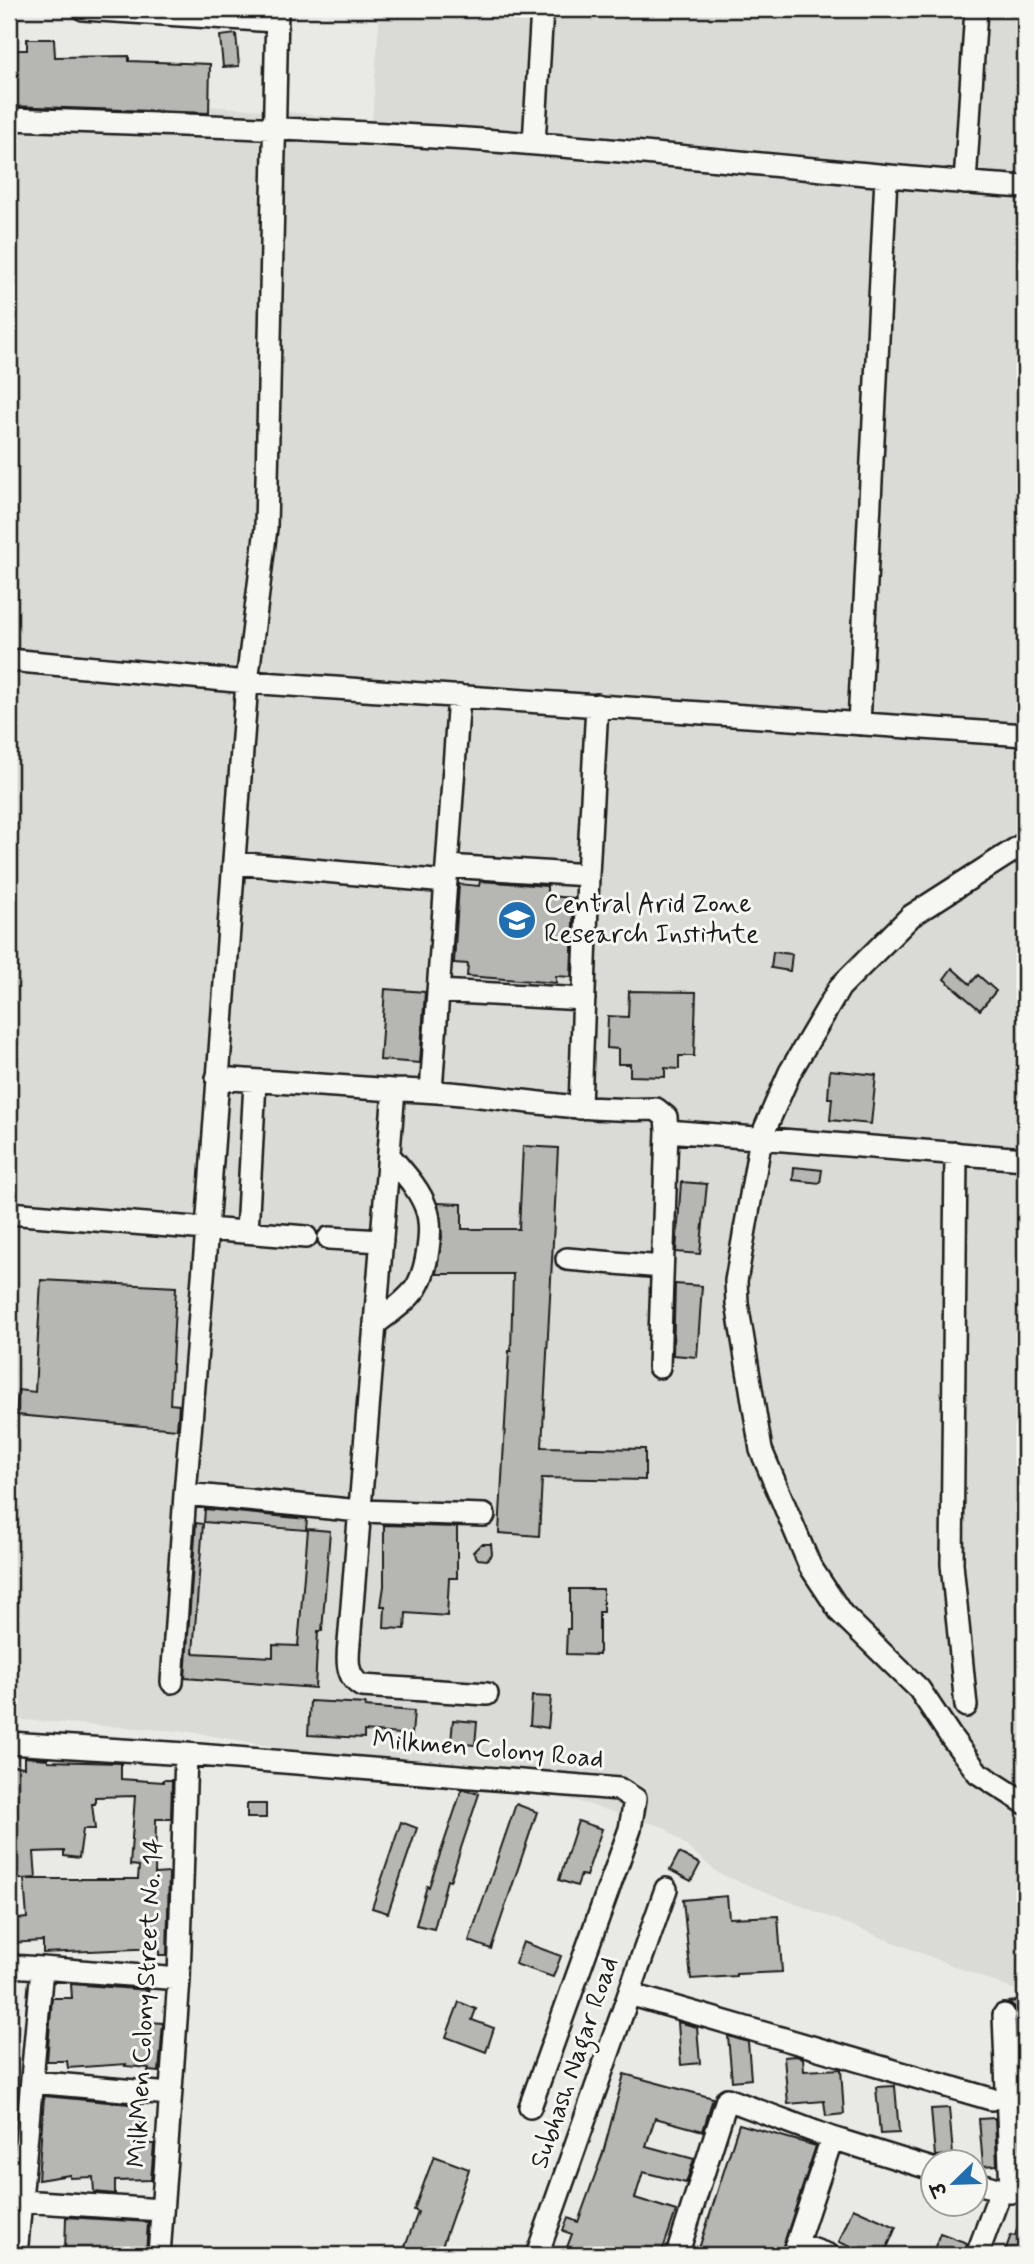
<svg xmlns="http://www.w3.org/2000/svg" width="1034" height="2264" viewBox="0 0 1034 2264" font-family="Mynerve,'Playpen Sans Deva',sans-serif">
<style>
.built{fill:#dadad6}
.building{fill:#b6b6b3;stroke:#1c1c1c;stroke-width:2}
.lines{fill:none;stroke-linecap:round;stroke-linejoin:round}
.minor-casing{stroke:#1c1c1c;stroke-width:26}
.minor{stroke:#f6f6f2;stroke-width:21}
.labels{text-anchor:middle;dominant-baseline:central;stroke-width:6;stroke-linejoin:round;paint-order:stroke}
.poi-label{font-size:26px;fill:#1c1c1c;stroke:#f6f6f2;text-anchor:start}
.street-label{font-size:26px;fill:#1c1c1c;stroke:#f6f6f2}
</style>
<rect width="100%" height="100%" fill="#e9e9e5"/>
<filter id="ink" filterUnits="userSpaceOnUse"><feTurbulence type="fractalNoise" baseFrequency=".0143" numOctaves="2"/><feDisplacementMap in="SourceGraphic" scale="14" xChannelSelector="R" yChannelSelector="G"/><feConvolveMatrix kernelMatrix="1 2 1 2 8 2 1 2 1" color-interpolation-filters="sRGB"/></filter>
<g filter="url(#ink)">
<!-- built -->
<path class="built" d="M9,9H18L15,41L9,40Z
M380,9H1025V1994L718,1873L664,1827L577,1801L192,1732L9,1719V93L279,111L372,121Z"/>
<!-- building -->
<path class="building" d="M236,34L239,66L223,67L220,36Z
M27,39H54L55,57L129,56V61L210,64L209,113L9,106V61H13L12,50H27Z
M480,881L547,886V896L574,898L571,977L556,976V983L467,976L468,964L454,963L459,884L479,886Z
M773,952L792,954L790,971L771,968Z
M952,968L970,984L978,975L996,991L980,1010L944,979Z
M385,989L425,992L420,1063L380,1060Z
M629,991L696,992L694,1056H679V1069L665,1068V1077L630,1076V1064H618V1049L607,1048L608,1016L628,1017Z
M830,1070L876,1075L871,1124L830,1120L832,1098H828Z
M523,1146L558,1148L542,1447L645,1449V1480L542,1478L539,1536L499,1533L509,1351H511L513,1274H436L442,1237L438,1203L462,1204V1229H519Z
M794,1167L822,1170L820,1183L793,1180Z
M681,1182L707,1184L700,1254L676,1252Z
M41,1280L176,1287L170,1404L179,1405L177,1429L16,1415L18,1390L35,1392Z
M675,1284L702,1286L697,1357L673,1355Z
M205,1509L307,1519L306,1530L204,1522Z
M196,1523L203,1524L193,1653L273,1657V1645L298,1646L308,1529L330,1531L322,1631H318L315,1688L185,1678Z
M384,1525L457,1527V1578H449L447,1616L406,1613L405,1629L384,1628L385,1606H381L384,1586Z
M481,1544H491L492,1554L487,1560L478,1559L473,1552Z
M570,1589H603V1612H599V1655L566,1654L567,1629H570Z
M532,1696L551,1697L548,1728L530,1725Z
M310,1701L366,1704L365,1707L414,1711L412,1735L364,1731V1738L308,1735Z
M453,1720L477,1722L475,1745L451,1743Z
M24,1757L48,1759V1761L121,1763V1779L163,1782V1780H172L171,1819H156L155,1874L169,1873L167,1955H159V1948L43,1953V1941L9,1943V1920L27,1918L24,1879H138L139,1866L130,1865L135,1796L95,1797V1804H92L95,1829H83L79,1858L64,1856V1851L34,1852L36,1878L9,1880V1765L24,1767Z
M462,1789L479,1794L450,1881L447,1880L434,1929L416,1925L427,1886L429,1887Z
M247,1804H266V1818H247Z
M516,1804L537,1812L491,1949L469,1941Z
M578,1821L602,1829L586,1876L581,1875L577,1886L559,1880Z
M401,1822L417,1828L388,1913L372,1908Z
M679,1853L700,1864L691,1881L670,1870Z
M727,1896L729,1918L778,1916L782,1972L736,1974V1976L691,1979L683,1900Z
M523,1942L561,1956L553,1977L515,1964Z
M71,1984L148,1990L149,2022L163,2023L159,2072L148,2071L149,2068L125,2066L126,2064L68,2068L67,2061H47L52,1998H72Z
M1025,2000V2119H1021L1017,2014L1015,2007L1009,2002Z
M459,2002L476,2009L472,2020L494,2028L486,2052L446,2037Z
M678,2022L697,2027L700,2063L681,2065Z
M728,2036L748,2042L751,2079L732,2081Z
M796,2056L803,2058L804,2071L841,2069L844,2114L826,2116L824,2101L788,2104L784,2057Z
M624,2074L713,2098L703,2131L655,2118L646,2146L694,2159L686,2183L643,2172L635,2198L676,2211L661,2255H629L612,2249L610,2255H564L572,2234L563,2231L568,2218L578,2222L603,2153Z
M895,2086L899,2133L880,2134L876,2087Z
M44,2096L140,2105L141,2144H154L151,2180L115,2181V2194L94,2192L93,2177L70,2178V2175L38,2180Z
M949,2108L953,2155L935,2156L931,2109Z
M995,2118L997,2165L983,2166L979,2119Z
M739,2124L816,2146L780,2255H697Z
M434,2156L469,2169L439,2255H402L418,2212L414,2210Z
M853,2208L896,2227L884,2255H871L839,2242Z
M1022,2213H1025V2255H1015L1005,2251L1011,2235L1015,2236Z
M66,2217L148,2222L146,2255L65,2250Z
M940,2233L967,2243L963,2255H932Z"/>
<g class="lines">
<defs>
<path id="minor" d="M83,9L276,21
M277,9L266,528L247,682L207,1229L306,1237
M9,119C185,125 361,130 536,144C699,156 862,176 1025,187
M534,143L542,9
M965,183L976,9
M9,660L247,682L1025,735
M859,724L886,177
M1025,843L911,916L840,987L790,1072L761,1138L736,1281L737,1303L761,1450L810,1566L841,1613L919,1689L951,1737L978,1773L1025,1803
M235,863L446,882
M447,866L459,696
M438,991L584,999
M217,1078L394,1090L350,1631C349,1650 342,1675 362,1686L487,1694
M394,1090C482,1091 568,1113 656,1109L666,1117L667,1131L659,1367
M431,1091L447,866L588,875L597,705
M580,1108L588,875
M667,1131L1025,1159
M956,1153L952,1564L966,1706
M9,1213L207,1229L185,1494L172,1682
M247,1232L255,1082
M329,1238L382,1241
M567,1259L662,1267
M375,1324C389,1313 405,1303 416,1288C427,1270 434,1228 426,1208C419,1188 402,1171 389,1155
M185,1494L360,1511L484,1515
M9,1743L186,1754L619,1789L635,1799L630,1829L530,2107
M9,1966L42,1968L16,2255
M42,1968L179,1979
M629,1994L991,2099
M1004,2015L1011,2192
M32,2082L170,2094
M974,2182L1001,2190L977,2255
M21,2201L162,2210
M797,2244L828,2255
M159,2255L179,1979L186,1754
M537,2255L666,1889
M677,2255L727,2099L832,2138L932,2169
M793,2255L832,2138"/>
</defs>
<!-- minor casing -->
<use href="#minor" class="minor-casing"/>
<!-- minor -->
<use href="#minor" class="minor"/>
</g>
</g>
<!-- icons -->
<defs>
<symbol id="university-disc" viewBox="-11 -11 22 22"><circle r="9.5" fill="#1f6fb2" stroke="#f6f6f2"/><path d="M0-5L7-2L0 1L-7-2ZM-4 1L0 2.5L4 1V4Q0 6-4 4Z" fill="#fff"/></symbol>
</defs>
<g fill-rule="evenodd">
<use href="#university-disc" x="495" y="898" width="44" height="44"/>
</g>
<g class="labels">
<!-- poi labels -->
<g class="poi-label">
<text x="544" y="905">Central Arid Zone<tspan x="544" dy="30">Research Institute</tspan></text>
</g>
<!-- street labels -->
<g class="street-label">
<text transform="translate(488 1750) rotate(5)">Milkmen Colony Road</text>
<text transform="translate(146 2003) rotate(-87)">MilkMen Colony Street No. 14</text>
<text transform="translate(575 2063) rotate(-71)">Subhash Nagar Road</text>
</g>
</g>
<!-- margin -->
<rect width="1034" height="2264" fill="none" stroke="#f6f6f2" stroke-width="35"/>
<rect x="18" y="18" width="999" height="2229" fill="none" stroke="#1c1c1c" stroke-width="2.5" filter="url(#ink)"/>
<!-- north arrow -->
<g transform="translate(954 2183) rotate(247)"><circle r="33" fill="#f6f6f2" stroke="#9f9f9c" stroke-width="2"/>
<path d="M0-5L12 26L0 18L-12 26Z" fill="#1f6fb2"/>
<text y="-10" font-size="19" font-weight="bold" text-anchor="middle" fill="#1c1c1c">उ</text>
</g>
</svg>
